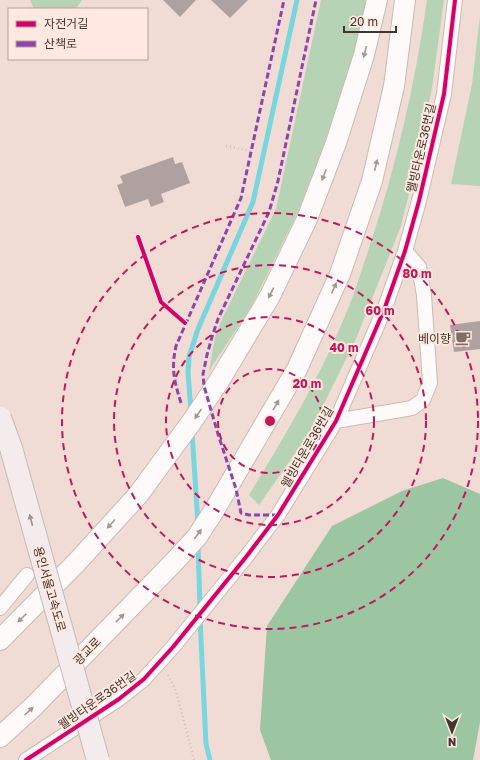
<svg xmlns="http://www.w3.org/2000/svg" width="480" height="760" viewBox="0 0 480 760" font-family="'Golos Text','Noto Sans KR',sans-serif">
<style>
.green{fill:#b6d3b6}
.forest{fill:#9cc5a2}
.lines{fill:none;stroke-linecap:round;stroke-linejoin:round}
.stream{stroke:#79d6de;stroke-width:5}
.building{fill:#b0a1a1}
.street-casing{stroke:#cbbbb5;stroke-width:16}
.secondary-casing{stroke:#cbbbb5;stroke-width:22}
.path{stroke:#cac4c1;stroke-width:2.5;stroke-dasharray:1 3;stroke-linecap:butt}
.street{stroke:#fdfaf9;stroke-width:14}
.secondary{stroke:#fdfaf9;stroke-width:20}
.highway-bridge-casing{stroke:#c5bbb7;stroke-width:24;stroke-linecap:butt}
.highway-bridge{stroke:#f4ebec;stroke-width:22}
.quiet{stroke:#8e44ad;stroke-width:3;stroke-dasharray:6 3;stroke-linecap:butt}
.cycleway-casing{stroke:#ffe8df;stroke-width:6}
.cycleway{stroke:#d6006c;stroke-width:4}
.oneway{fill:#a09894}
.oneway2{fill:#9c908e}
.ring{fill:none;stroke:#c2185b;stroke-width:2;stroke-dasharray:7 5}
.labels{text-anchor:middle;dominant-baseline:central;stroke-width:4;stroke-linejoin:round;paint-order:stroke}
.street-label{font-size:12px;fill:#43352f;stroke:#ffe8df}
.poi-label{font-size:12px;fill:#43352f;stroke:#ffe8df;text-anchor:end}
.centre{fill:#c2185b;stroke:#ffe8df;stroke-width:2}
.ring-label{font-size:12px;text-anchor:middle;font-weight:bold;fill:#c2185b;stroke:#ffe8df;stroke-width:4;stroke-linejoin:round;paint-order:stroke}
</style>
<rect width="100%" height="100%" fill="#f0dcd4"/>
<!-- green -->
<path class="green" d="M30,0H82L76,9H34Z
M321,0H368L344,88L323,147L297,214L251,307L209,371L215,337L222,319L276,209Z
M427,0H444L432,88L417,161L401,226L356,339L310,432L259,505L249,495C281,442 314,388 339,330C351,304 360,276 369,248C396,167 415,85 427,0Z
M480,16V186L451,184L472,84Z"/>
<!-- forest -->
<path class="forest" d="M443,478L480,494V722L473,760H271L260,730L267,626L332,526L402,491Z"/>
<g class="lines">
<!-- stream -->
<path class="stream" d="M191,412L188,372L189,357L198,329L253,202L297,0
M192,432L198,524
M198,544L200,608
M200,618L206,744L210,760"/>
</g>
<!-- building -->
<path class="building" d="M163,0H196L180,17Z
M211,0H248L230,18Z
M173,157L175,164L182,162L190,183L161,194L164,202L151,207L148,199L125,207L117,185L123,183L120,176Z
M480,321V349L454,352L450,325Z"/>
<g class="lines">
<defs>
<path id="street" d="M336,421L412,408L423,400L430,383L424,295L419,267L405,251
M0,608L27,575
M26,760L119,699L144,679L173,647L246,557L278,515L336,421L384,310L405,251L419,201L444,94L455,0"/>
<path id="secondary" d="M0,640L78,561L138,495L193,420L219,381L270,296L307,219L336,143L364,55L377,0
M0,737L34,706L173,563L197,537L215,509L297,369L340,274L372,181L394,86L405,0"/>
</defs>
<!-- street casing -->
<use href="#street" class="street-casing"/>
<!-- secondary casing -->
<use href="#secondary" class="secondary-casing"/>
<!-- path -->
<path class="path" d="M226,146L251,151
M168,675L176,691L194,760"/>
<!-- street -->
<use href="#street" class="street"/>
<!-- secondary -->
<use href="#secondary" class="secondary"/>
<defs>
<path id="highway-bridge" d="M0,418L11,448L98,760"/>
</defs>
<!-- highway-bridge casing -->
<use href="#highway-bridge" class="highway-bridge-casing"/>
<!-- highway-bridge -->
<use href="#highway-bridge" class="highway-bridge"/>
<!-- quiet -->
<path class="quiet" d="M181,403C174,380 171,369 176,346L241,198L284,0
M278,515H249L241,513L236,489L218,434L204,386L203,374L207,355L212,337L218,319L269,212L278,181L316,0"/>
<defs>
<path id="cycleway" d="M138,237L161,302L185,323
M26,760L119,699L144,679L173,647L246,557L278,515L336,421L384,310L405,251L419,201L444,94L455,0"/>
</defs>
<!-- cycleway casing -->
<use href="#cycleway" class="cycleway-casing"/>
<!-- cycleway -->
<use href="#cycleway" class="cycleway"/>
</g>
<!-- one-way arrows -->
<defs><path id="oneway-solid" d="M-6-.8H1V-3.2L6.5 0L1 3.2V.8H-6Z"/></defs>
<g class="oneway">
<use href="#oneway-solid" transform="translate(365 52) rotate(104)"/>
<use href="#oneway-solid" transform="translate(376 165) rotate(-77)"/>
<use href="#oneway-solid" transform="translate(324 175) rotate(111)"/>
<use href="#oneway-solid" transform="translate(334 288) rotate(-66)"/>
<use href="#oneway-solid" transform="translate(271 293) rotate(117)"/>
<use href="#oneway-solid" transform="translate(276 405) rotate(-60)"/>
<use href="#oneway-solid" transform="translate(198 414) rotate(124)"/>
<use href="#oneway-solid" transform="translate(111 524) rotate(132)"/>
<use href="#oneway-solid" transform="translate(198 534) rotate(-54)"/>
<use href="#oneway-solid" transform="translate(22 618) rotate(135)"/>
<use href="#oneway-solid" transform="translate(120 618) rotate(-46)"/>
<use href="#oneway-solid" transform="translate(29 711) rotate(-42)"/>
</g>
<use class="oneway2" href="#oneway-solid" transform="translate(31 520) rotate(-105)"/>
<!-- distance rings -->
<g class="ring">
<circle cx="270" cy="421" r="52"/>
<circle cx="270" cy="421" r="104"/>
<circle cx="270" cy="421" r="156"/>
<circle cx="270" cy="421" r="208"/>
</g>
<!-- icons -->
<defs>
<symbol id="cafe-bare" viewBox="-9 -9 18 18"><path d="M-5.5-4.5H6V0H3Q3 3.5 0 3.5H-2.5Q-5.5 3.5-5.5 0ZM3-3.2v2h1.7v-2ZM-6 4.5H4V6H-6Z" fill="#806f69" stroke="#ffe8df" stroke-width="2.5" paint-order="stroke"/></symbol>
</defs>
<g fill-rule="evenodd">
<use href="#cafe-bare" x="452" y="327" width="22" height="22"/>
</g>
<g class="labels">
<!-- street labels -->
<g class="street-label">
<text transform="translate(421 148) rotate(-77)">웰빙타운로36번길</text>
<text transform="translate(307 447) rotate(-60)">웰빙타운로36번길</text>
<text transform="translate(50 589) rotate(74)">용인서울고속도로</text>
<text transform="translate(87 651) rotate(-46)">광교로</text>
<text transform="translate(97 700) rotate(-35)">웰빙타운로36번길</text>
</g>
<!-- poi labels -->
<g class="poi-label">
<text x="451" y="338">베이향</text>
</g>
</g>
<circle cx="270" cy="421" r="6" class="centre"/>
<g class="ring-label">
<text x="417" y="278">80 m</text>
<text x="380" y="315">60 m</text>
<text x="344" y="352">40 m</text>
<text x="307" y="388">20 m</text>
</g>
<!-- legend -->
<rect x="8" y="8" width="140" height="52" fill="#ffe8df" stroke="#b4a099"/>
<rect x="16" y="21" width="20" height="6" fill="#d6006c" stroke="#b4a099"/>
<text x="44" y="28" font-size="12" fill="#43352f">자전거길</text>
<rect x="16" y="41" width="20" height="6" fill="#8e44ad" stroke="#b4a099"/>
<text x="44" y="48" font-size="12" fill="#43352f">산책로</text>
<!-- north arrow -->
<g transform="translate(452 732) rotate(180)" stroke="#ffe8df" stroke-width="3" paint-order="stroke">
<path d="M0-3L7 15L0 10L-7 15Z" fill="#43352f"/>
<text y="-6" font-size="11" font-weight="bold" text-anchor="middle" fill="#43352f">N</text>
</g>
<!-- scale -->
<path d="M344 26v6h52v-6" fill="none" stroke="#43352f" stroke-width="2"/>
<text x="350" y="26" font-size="12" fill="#43352f" stroke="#ffe8df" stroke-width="3" paint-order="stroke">20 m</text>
</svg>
